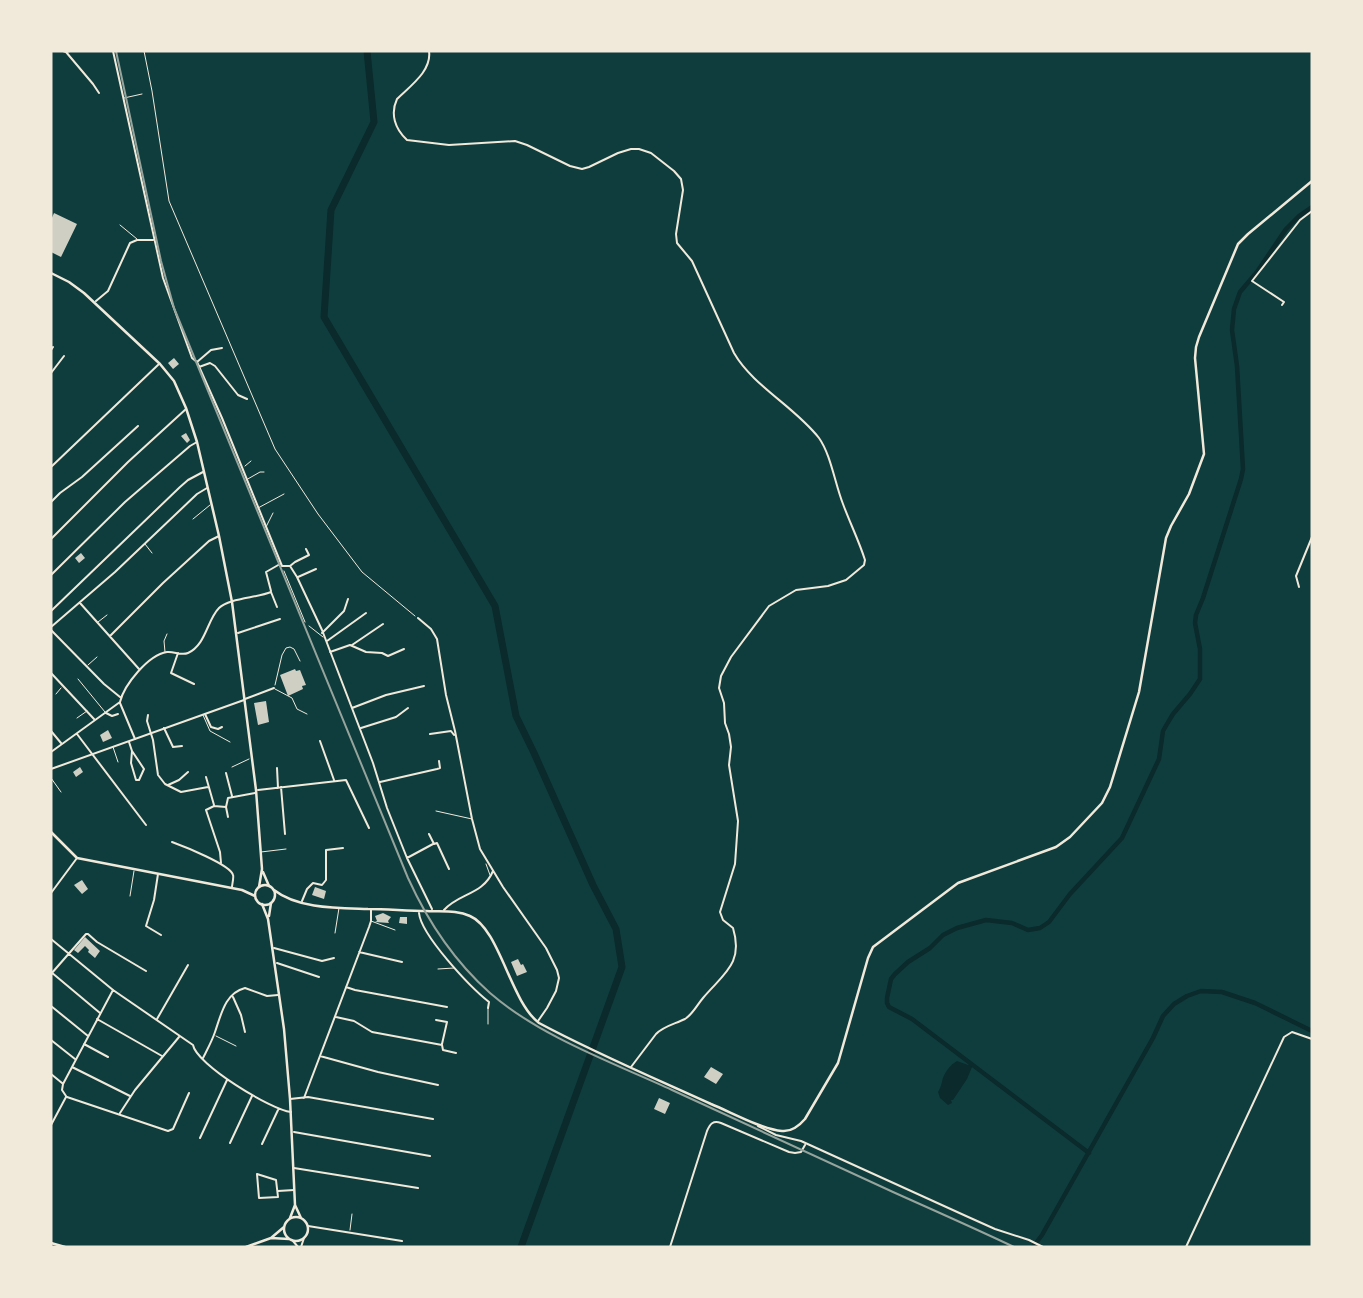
<svg xmlns="http://www.w3.org/2000/svg" width="1363" height="1298" viewBox="0 0 1363 1298" font-family="Mulish,sans-serif">
<style>
.water{fill:#0a2a2b}
.lines{fill:none;stroke-linecap:round;stroke-linejoin:round}
.canal{stroke:#0a2a2b;stroke-width:4.5}
.river{stroke:#0a2a2b;stroke-width:7}
.building{fill:#cfcfc3}
.path{stroke:#f1e9da;stroke-width:1}
.service{stroke:#f1e9da;stroke-width:1}
.minor{stroke:#f1e9da;stroke-width:2}
.tertiary{stroke:#f1e9da;stroke-width:2}
.secondary{stroke:#f1e9da;stroke-width:2.5}
.primary{stroke:#f1e9da;stroke-width:2.5}
.rail{stroke:#97a49c;stroke-width:2}
</style>
<rect width="100%" height="100%" fill="#0f3d3e"/>
<!-- water -->
<path class="water" d="M957,1061L968,1065L971,1063L972,1067L967,1079L953,1100H951L952,1103L948,1105L940,1098L938,1092C940,1089 941,1085 942,1082C943,1074 950,1065 957,1061Z"/>
<g class="lines">
<!-- canal -->
<path class="canal" d="M1089,1153L912,1019L889,1007L887,1003V998L891,979L895,974L908,962L930,948L943,935L957,928L986,920L1012,923L1028,930L1040,928L1049,922L1070,894L1122,838L1159,759L1163,731L1167,724L1173,714L1190,694L1200,679V649L1195,623L1196,615L1203,598L1241,479L1243,469L1237,366L1232,330L1234,309L1240,292L1257,272L1286,229L1299,216L1312,207
M1033,1247L1042,1235L1153,1038L1163,1016L1174,1004L1187,996L1201,991L1222,992L1255,1003L1312,1031"/>
<!-- river -->
<path class="river" d="M367,51L374,122L331,210L324,317L495,606L516,716L534,753L593,885L616,929L622,967L521,1247"/>
</g>
<!-- building -->
<path class="building" d="M54,213L77,224L61,257L51,252V220Z
M174,358L179,364L173,369L168,363Z
M186,433L190,440L187,443L181,436Z
M81,553L85,558L79,563L75,558Z
M295,669L296,671L300,670L306,685L302,686L303,689L288,696L280,675Z
M266,701L269,722L258,725L254,703Z
M108,730L112,738L103,742L100,735Z
M80,767L83,772L76,777L73,772Z
M82,880L88,889L82,894L74,885Z
M315,887L326,891L324,899L312,895Z
M383,913L391,917L388,921L389,923L375,922L377,921L375,916Z
M400,917H407V924L399,923Z
M85,937L100,951L95,958L88,952L89,950L85,946L78,953L74,950Z
M518,959L521,965L523,964L527,972L517,976L511,962Z
M711,1067L723,1074L716,1084L704,1077Z
M659,1098L670,1103L665,1114L654,1109Z"/>
<g class="lines">
<!-- path -->
<path class="path" d="M144,51L152,91L169,201L275,449L318,514L362,572L415,616
M284,571L305,622"/>
<!-- service -->
<path class="service" d="M124,98L142,94
M120,225L137,239
M245,466L251,461
M246,480L260,472H264
M258,508L284,494
M193,519L210,505
M266,527L273,513
M145,544L152,553
M98,622L107,615
M309,626L323,637
M165,652L164,641L167,634
M88,665L97,657
M78,679L105,712
M275,685L282,655L286,648L290,647L294,649L300,661
M275,689L292,698L297,709L307,714
M56,694L61,688
M203,715L210,731L230,742
M77,718L87,711
M113,747L118,762
M232,767L249,759
M51,778L61,792
M436,811L472,819
M261,852L286,849
M486,864L490,875
M130,896L134,871
M371,921L395,930
M335,933L339,908
M438,969L454,968
M488,1008V1024
M216,1036L236,1046
M350,1230L352,1214"/>
<!-- minor -->
<path class="minor" d="M63,51L66,52L70,51
M113,51L163,278L192,358L197,362L222,418L282,566H290L297,577L322,630L373,763L387,808L407,858L432,909
M429,51C432,71 410,86 397,99C390,114 395,129 407,140L449,145L515,141L527,145L570,166L582,169L589,167L618,153L631,149H639L651,153L674,171L681,179L683,190L676,234L677,243L692,261L734,353C753,386 795,407 819,438C831,455 835,484 843,504C850,523 859,541 865,560L864,565L846,580L828,586L796,590L769,606L731,657L721,676L719,688L724,703L725,723L729,734L731,747L729,765L738,821L735,864L720,912L723,920L733,928C744,964 723,974 703,998C697,1005 693,1014 685,1019C675,1024 664,1026 656,1034L631,1067
M66,52L93,84L99,93
M96,301L108,291L130,243L137,240H153
M1282,305L1284,302L1252,281L1300,220L1312,211
M51,350L53,347
M197,362L211,350L222,348
M199,367L210,363L215,366L238,395L247,399
M51,373L64,356
M51,467L159,364
M51,502L60,493L82,477L138,426
M51,539L128,462L186,409
M290,566L295,562L309,555L306,549
M51,575L125,502L190,446L197,442
M298,577L316,569
M1299,587L1296,576L1312,537
M271,591L266,572L280,564
M80,603L139,669
M51,611L180,487L188,480L203,472
M418,618L431,629L437,639L446,695L455,731L472,819L480,849L503,887L546,948L557,970L559,978L556,991L547,1008L538,1021
M51,627L115,572L197,494L207,488
M51,630L104,684L120,697
M238,633L280,619
M322,633L344,611L348,599
M110,636L163,583L209,541L219,536
M327,641L366,613
M352,645L383,624
M330,652L350,645L366,652L382,653L388,656L404,649
M178,653L171,673L194,684
M51,673L94,719
M245,699L274,688
M120,703L135,739
M352,708L386,695L424,686
M106,713L112,716L118,714
M205,714L211,727L218,729L222,727
M148,715L147,721L153,740L158,775L165,784L181,792L208,787
M164,728L173,747L182,746
M361,728L396,717L408,708
M51,731L61,743
M77,734L146,825
M430,734L451,731L454,735
M320,741L334,780
M129,742L132,751L131,763L136,780H139L144,769L132,751
M51,752L120,702C124,685 148,655 167,652C174,651 181,656 188,653C206,645 207,620 219,608C229,598 257,598 271,592L277,607
M277,768L278,788
M226,773L232,796
M206,777L214,805
M380,782L437,769L440,768L439,761
M168,785L179,780L188,772
M281,787L285,834
M258,790L346,780L369,828
M228,817L226,807L228,798L255,793
M429,834L434,844L437,843L449,869
M172,842C183,846 231,865 233,875C234,877 232,885 232,887
M407,858L433,844
M221,863L220,852L206,810L214,806L226,807
M158,874L154,900L146,926L161,935
M51,893L77,858
M302,901L307,889L313,883L322,885L326,880V850L343,848
M444,910C459,893 483,895 493,871
M419,913C421,935 470,987 489,1002L488,1008
M51,939L113,990L193,1045C196,1064 271,1110 291,1112
M274,948L322,961L334,958
M359,952L402,962
M277,963L319,977
M51,972L100,1013
M51,974L86,934H88L97,942L146,971
M346,987L355,990L447,1007
M233,997L241,1015L245,1032
M51,1006L88,1036
M336,1017L354,1021L372,1032L442,1045L443,1050L456,1053
M97,1019L162,1056
M157,1019L188,965
M436,1020L447,1022L442,1044
M51,1040L75,1059
M84,1044L108,1057
M320,1056L378,1072L438,1085
M203,1058C207,1050 212,1041 215,1032C221,1015 225,993 245,988L267,996L278,995
M72,1067L130,1096
M51,1074L62,1083
M66,1096L62,1090L63,1084L113,990
M67,1097L168,1131L173,1129L189,1093
M304,1098L369,927L371,921V909
M290,1099L308,1097L433,1119
M120,1113L135,1090L179,1037
M51,1125L66,1097
M294,1132L430,1156
M200,1138L227,1080
M230,1143L252,1096
M262,1144L278,1110
M294,1168L418,1188
M257,1174L276,1180L278,1197L259,1198Z
M278,1191L294,1190
M308,1226L402,1241
M293,1241L298,1247
M301,1247L304,1238
M1186,1247L1284,1037L1292,1032L1312,1039"/>
<!-- tertiary -->
<path class="tertiary" d="M51,769L244,700
M758,1126L776,1135L801,1141L966,1216L995,1229L1029,1240L1043,1247
M670,1247L707,1131C710,1124 713,1120 721,1123L789,1152L795,1153L801,1152L805,1145"/>
<!-- secondary -->
<path class="secondary" d="M51,273L69,282L84,293L160,364L174,381L186,408L197,442L219,536L232,602L256,790L262,869L259,887
M263,872L269,886
M262,904L268,919L284,1029L290,1099L295,1205L301,1218
M269,916L271,903
M284 1229a12 12 0 1 1 24 0a12 12 0 1 1-24 0Z
M290,1218L295,1205
M271,1238L289,1239
M51,1243L65,1247
M246,1247L271,1238L284,1227"/>
<!-- primary -->
<path class="primary" d="M51,832L77,858L242,890L255,896
M255 895a10 10 0 1 1 20 0a10 10 0 1 1-20 0Z
M274,890C298,909 339,908 368,909C388,909 407,911 427,911C441,912 457,910 470,916C500,929 510,1001 539,1023C595,1053 654,1078 711,1104C731,1112 761,1129 782,1131C792,1132 799,1126 805,1119L838,1063L868,958L873,947L958,883L1056,847L1070,837L1102,803L1110,787L1139,692L1166,538L1171,526L1189,494L1204,454L1195,358L1196,347L1199,337L1238,244L1248,234L1312,181"/>
<!-- rail -->
<path class="rail" d="M116,51L161,261L174,308L408,878C428,922 454,961 490,993C541,1037 611,1062 672,1090C746,1124 820,1158 893,1192C933,1210 974,1228 1014,1247"/>
</g>
<!-- border -->
<rect width="1363" height="1298" fill="none" stroke="#f1e9da" stroke-width="105"/>
</svg>
